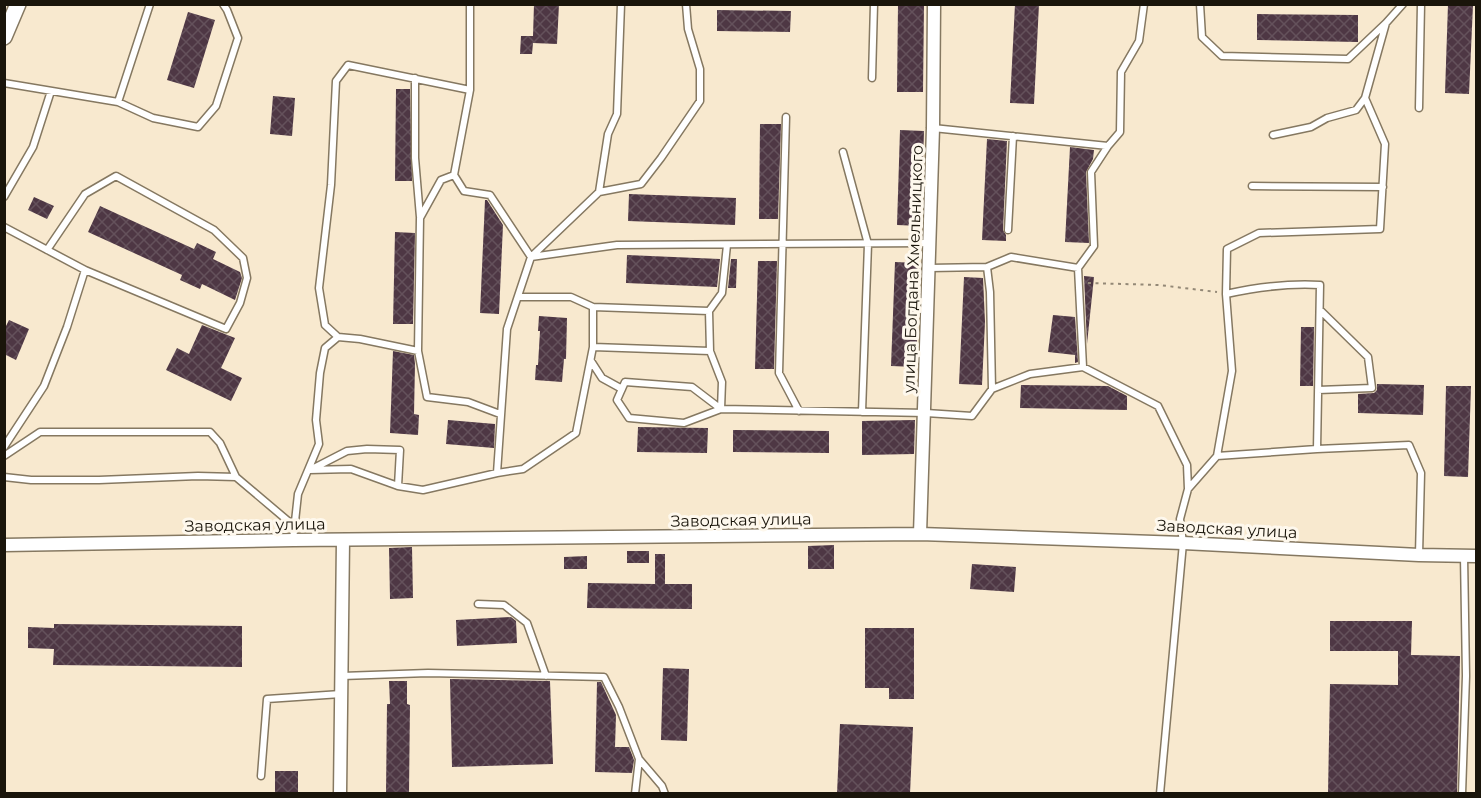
<svg xmlns="http://www.w3.org/2000/svg" width="1481" height="798" viewBox="0 0 1481 798" font-family="Montserrat,sans-serif">
<style>
.building{fill:url(#building-cross-hatch)}
.lines{fill:none;stroke-linecap:round;stroke-linejoin:round}
.service-casing{stroke:#857861;stroke-width:9}
.minor-casing{stroke:#857861;stroke-width:15}
.tertiary-casing{stroke:#857861;stroke-width:18}
.path{stroke:#938876;stroke-width:2;stroke-dasharray:3 4.5;stroke-linecap:butt}
.service{stroke:#fff;stroke-width:6}
.minor{stroke:#fff;stroke-width:12}
.tertiary{stroke:#fff;stroke-width:15}
.labels{text-anchor:middle;dominant-baseline:central;stroke-width:6;stroke-linejoin:round;paint-order:stroke}
.street-label{font-size:16px;fill:#1a150b;stroke:#fef8ed}
</style>
<defs>
<pattern id="building-cross-hatch" width="8" height="8" patternUnits="userSpaceOnUse" patternTransform="scale(1.5)"><rect width="8" height="8" fill="#4e3744"/><path d="M0 0l8 8M0 8l8-8" fill="none" stroke="#64515b"/></pattern>
</defs>
<rect width="100%" height="100%" fill="#f8e9cf"/>
<!-- building -->
<path class="building" d="M534,4H559L557,44L533,43L532,54H520L521,36H533Z
M898,4H924L923,92H897Z
M1015,4H1039L1034,104L1010,103Z
M1448,4L1473,5L1469,94L1445,93Z
M717,10L791,11L790,32L717,31Z
M188,12L215,20L194,88L167,80Z
M1257,14L1358,15V42L1257,40Z
M396,89H410L412,181H395Z
M273,96L295,98L292,136L270,134Z
M760,124H781L778,219H759Z
M900,130L924,131L921,226L897,225Z
M987,139L1007,141L1003,230L1006,235V241L982,240Z
M1070,147L1094,150L1093,159L1086,172L1089,243L1065,242Z
M629,194L736,198L735,225L628,221Z
M34,197L54,206L47,219L28,210Z
M485,200H487L503,225L499,314L480,313Z
M100,206L194,249L197,243L216,252L213,259L240,272L242,278L235,300L202,284L200,289L180,280L182,275L88,232Z
M395,232L415,233L413,324H393Z
M627,255L720,259L717,287L626,283Z
M731,259H737L736,288H728Z
M758,261H777L774,369H755Z
M895,262L920,263L916,367L891,366Z
M1084,276L1094,277L1087,344Z
M964,277L983,278L985,322L982,385L959,384Z
M1053,315L1075,317L1078,362L1075,363V355L1048,352Z
M539,316L567,318L566,359H564L562,382L535,380L536,365H538L540,331H538Z
M9,320L29,329L16,360L4,354V330Z
M202,325L235,338L221,368L242,378L231,401L166,370L177,348L189,354Z
M1301,327H1314L1313,386H1300Z
M393,351L414,355L415,364L414,414L419,415L418,435L390,433Z
M1377,384L1424,385L1423,415L1358,413V394L1374,393L1377,390Z
M1021,385L1108,386L1127,396V410L1020,408Z
M1446,386H1471L1468,477L1444,476Z
M448,420L495,424L494,448L446,444Z
M915,420L914,454L862,455V421Z
M638,427L708,428L707,453L637,452Z
M733,430L829,431V453L733,452Z
M834,545V569H808V546Z
M412,547L413,598L390,599L389,548Z
M627,551H649V563H627Z
M655,554H665V584H692V609L587,608L588,583L655,584Z
M587,556V569H564V557Z
M972,564L1016,567L1014,592L970,589Z
M511,617L516,621L517,643L457,646L456,620Z
M1330,621H1412L1411,655L1460,656L1457,794H1328L1330,684L1398,685V651H1330Z
M54,624L242,626V667L53,665L54,649L28,648V627L54,628Z
M865,628H914V699H889V688H865Z
M663,668L689,669L687,741L661,740Z
M450,679L550,681L553,764L452,767Z
M389,681H407V704L410,705L409,794H386L387,704H390Z
M597,682H601L616,715L615,747H629L634,760L632,773L595,772Z
M840,724L913,727L910,794H837Z
M275,771H298V794H275Z"/>
<g class="lines">
<defs>
<path id="service" d="M470,4V90L454,175L441,180L420,218L418,351L427,397L468,402L500,414
M1200,4L1202,37L1222,56L1348,59L1386,23
M415,78V158L420,217
M872,78L874,4
M4,83L118,102L153,118L198,127L216,106L238,38L227,10L223,4
M118,102L150,4
M1419,108L1421,4
M786,117L779,373L799,411
M933,128L1108,146L1120,132L1121,72L1139,41L1144,4
M1273,135L1311,127L1327,118L1356,110L1365,98L1386,23L1403,4
M843,152L868,244L862,412
M454,175L464,191L490,195L531,257L599,192L641,184L661,158L700,101V69L688,29L686,4
M1252,186L1383,187
M599,192L608,134L617,114L621,4
M4,197L33,147L51,91
M4,227L85,270L67,327L44,386L4,447
M1008,230L1013,136
M47,250L85,194L116,176L214,230L243,258L247,278L240,303L226,329L85,270
M987,267L990,292L992,389
M929,268L987,267L1011,257L1078,268
M1226,294C1258,287 1287,283 1320,285L1317,449
M518,297H571L593,307L709,311
M593,347L710,351
M418,351L360,339L338,337L325,325L319,288L331,185L336,81L348,65L470,90
M591,361L602,378L622,389
M1083,367L1078,268L1094,246L1091,172L1108,146
M1318,390L1372,388L1368,357L1320,310
M721,409L692,387L625,382L617,400L629,418L684,423L721,409L926,413L972,416L992,389L1030,374L1083,367L1158,406L1187,465L1188,489
M721,409L722,382L710,351L709,311L722,293L727,245
M4,456L40,432H210L220,443L236,477
M1217,456L1317,449L1409,445L1421,473L1419,555
M312,469L347,451L367,449L400,450L398,486
M309,470L351,469L398,486L423,490L497,473L507,329L531,257L617,245L929,243
M497,473L523,469L576,433L593,347V307
M4,477L31,480H99L198,476L236,477L294,526
M293,540L298,494L319,444L316,420L320,373L325,348L338,337
M478,604L504,605L527,623L546,676
M342,676L428,673L604,677L619,707L639,759L635,794
M639,759L662,786L665,794
M261,776L267,699L341,694
M1160,794L1183,543L1180,519L1188,489L1217,456L1232,371L1226,294L1227,249L1259,233L1380,229L1385,144L1365,98
M1462,794L1466,676L1464,556"/>
<path id="minor" d="M920,534L933,128L934,4
M4,545L293,540L920,534L1183,543L1419,555L1476,556
M340,794L343,540"/>
<path id="tertiary" d="M4,37L18,4"/>
</defs>
<!-- service casing -->
<use href="#service" class="service-casing"/>
<!-- minor casing -->
<use href="#minor" class="minor-casing"/>
<!-- tertiary casing -->
<use href="#tertiary" class="tertiary-casing"/>
<!-- path -->
<path class="path" d="M1088,283L1159,285L1217,292"/>
<!-- service -->
<use href="#service" class="service"/>
<!-- minor -->
<use href="#minor" class="minor"/>
<!-- tertiary -->
<use href="#tertiary" class="tertiary"/>
</g>
<g class="labels">
<!-- street labels -->
<g class="street-label">
<text transform="translate(913 269) rotate(-88)">улица Богдана Хмельницкого</text>
<text transform="translate(741 520) rotate(-1)">Заводская улица</text>
<text transform="translate(255 525) rotate(-1)">Заводская улица</text>
<text transform="translate(1227 529) rotate(3)">Заводская улица</text>
</g>
</g>
<!-- border -->
<rect width="1481" height="798" fill="none" stroke="#1a150b" stroke-width="12"/>
</svg>
